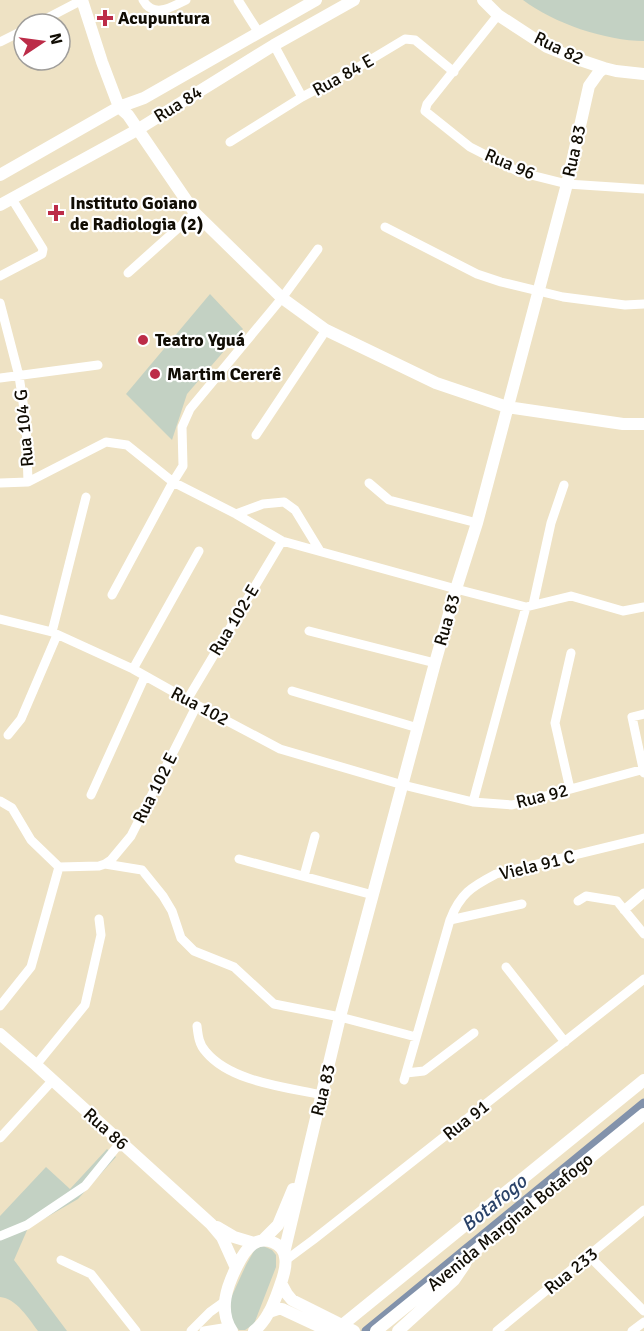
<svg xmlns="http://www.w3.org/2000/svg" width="644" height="1331" viewBox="0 0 644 1331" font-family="Signika,sans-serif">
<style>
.green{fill:#c3d1c3}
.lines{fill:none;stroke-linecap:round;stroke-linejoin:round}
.canal{stroke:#8292ab;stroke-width:9}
.minor{stroke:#fff;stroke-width:9}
.major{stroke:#fff;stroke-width:12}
.poi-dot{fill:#bc2c48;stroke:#fff;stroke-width:2}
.labels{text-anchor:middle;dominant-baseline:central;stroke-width:4.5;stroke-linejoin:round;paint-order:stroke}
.poi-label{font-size:18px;font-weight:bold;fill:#110d04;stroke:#fff;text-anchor:start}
.street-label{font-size:18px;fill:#110d04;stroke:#fff}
.water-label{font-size:20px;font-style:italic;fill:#2b4369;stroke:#fff}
</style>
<rect width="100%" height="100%" fill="#eee2c4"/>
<!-- green -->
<path class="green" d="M523,0H644V41C606,41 553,23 523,0Z
M210,294L243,329L187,394L172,440L126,394Z
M107,1149L116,1157L78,1199L28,1228L14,1260L67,1331H38C29,1319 16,1298 0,1297V1216L46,1167L70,1189Z
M263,1246L272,1250L276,1255V1267L254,1324L245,1330H239L234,1325L231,1318L230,1300L246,1265L255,1249Z"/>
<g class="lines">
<!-- canal -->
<path class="canal" d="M366,1331L644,1103"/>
<!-- minor -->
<path class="minor" d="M143,0C153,19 172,7 186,0
M238,0L259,33
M498,15L427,104L425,111L470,147L519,172L567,184L644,189
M36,24L82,0
M0,42L24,30
M274,45L302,97
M230,142L302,97L355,69L405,39L415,40L454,72
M385,227L477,274L501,282L563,297L625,305L644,304
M128,273L195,213
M0,276L42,254L43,249L12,199
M0,303L19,376L26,422L28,482
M0,378L98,365
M256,435L326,330
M0,483L28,482L106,442L127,445L173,482L236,514L282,541L456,589L526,607L571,596L623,611L644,607
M369,483L389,500L477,523
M236,514L263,504L284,502L295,510L320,551
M112,595L173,482L183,466L182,427L190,409L282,298L318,249
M533,605L551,523L564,485
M0,619L52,632L133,669L197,705L280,749L403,785L473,802L512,805L644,769
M309,631L435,663
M52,632L86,497
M133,669L199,551
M292,691L418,728
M187,700L282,541
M8,735L21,719L57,635
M644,773L632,717L644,714
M570,789L555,723L571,653
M91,795L145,676
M0,801L12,808L31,840L59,867L99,866L105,864L142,870L163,896L172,911L181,938L194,951L234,967L274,1004L340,1017L416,1037
M473,802L526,607
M239,859L373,895
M105,864L111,860L131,836L197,705
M304,876L315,836
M578,901L586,896L617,901L644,934
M624,910L644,893
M450,920L522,904
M506,967L565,1042
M0,1006L31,967L59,867
M197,1026C198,1035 199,1045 206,1052C231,1082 286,1087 322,1095
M36,1065L85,1005L101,935L99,919
M406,1073L424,1071L474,1033
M404,1080L450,920C460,894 471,887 496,874L644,838
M0,1138L52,1081
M0,1236L27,1225L85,1186L120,1143
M589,1256L644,1311
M61,1260L91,1274L136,1331
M286,1260L313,1240L644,979
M191,1331L210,1312L224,1302
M204,1331L229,1327
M497,1331L644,1210
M632,1331L644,1322"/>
<!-- major -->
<path class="major" d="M82,0L102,62L119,107L128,115L195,213L282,298L326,330L436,383L507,407L623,424H644
M483,0L498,15L547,47L577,59L604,68L616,71L644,74
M0,175L119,107L144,98L316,0
M0,205L137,130L274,45L354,0
M0,1034L36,1065L211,1224L222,1237L236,1268
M217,1227L234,1237L254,1243
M263,1240L278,1225L293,1189
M284,1253L340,1017L435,663L456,589L477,523L567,184L589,86L599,72L604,68
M281,1283L287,1294L292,1300L354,1331
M269,1312L278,1309H282L329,1331
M232,1331C218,1310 227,1286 237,1266C241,1258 246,1249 253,1244C265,1236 283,1243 285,1257C287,1265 284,1273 282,1280C276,1298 269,1319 254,1331
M335,1331L644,1080
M376,1331L644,1114
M398,1331L454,1280L465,1264"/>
</g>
<!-- markers -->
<g class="poi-dot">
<path d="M102 9h6v6h6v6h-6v6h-6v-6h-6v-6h6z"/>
<path d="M53 204h6v6h6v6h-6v6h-6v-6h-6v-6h6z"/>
<circle cx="143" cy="340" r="6"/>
<circle cx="155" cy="374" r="6"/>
</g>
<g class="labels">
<!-- poi labels -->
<g class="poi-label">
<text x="118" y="18">Acupuntura</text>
<text x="70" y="203">Instituto Goiano<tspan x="70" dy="21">de Radiologia (2)</tspan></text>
<text x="155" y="340">Teatro Yguá</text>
<text x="167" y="374">Martim Cererê</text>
</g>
<!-- street labels -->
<g class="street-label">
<text transform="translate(559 48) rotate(26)">Rua 82</text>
<text transform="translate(343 75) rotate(-29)">Rua 84 E</text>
<text transform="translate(178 104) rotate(-32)">Rua 84</text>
<text transform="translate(574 151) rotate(-77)">Rua 83</text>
<text transform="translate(510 164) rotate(23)">Rua 96</text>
<text transform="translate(24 428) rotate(-95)">Rua 104 G</text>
<text transform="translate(234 620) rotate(-59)">Rua 102-E</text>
<text transform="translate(447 620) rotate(-74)">Rua 83</text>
<text transform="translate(200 706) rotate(28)">Rua 102</text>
<text transform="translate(155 788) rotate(-63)">Rua 102 E</text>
<text transform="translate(542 796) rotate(-14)">Rua 92</text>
<text transform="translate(537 865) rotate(-14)">Viela 91 C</text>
<text transform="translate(323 1090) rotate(-76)">Rua 83</text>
<text transform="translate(466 1120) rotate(-38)">Rua 91</text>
<text transform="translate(106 1129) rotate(42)">Rua 86</text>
<text transform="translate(510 1222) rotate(-39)">Avenida Marginal Botafogo</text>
<text transform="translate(571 1271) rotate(-39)">Rua 233</text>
</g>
<!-- water labels -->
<g class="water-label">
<text transform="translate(494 1203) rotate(-39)">Botafogo</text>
</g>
</g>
<!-- north arrow -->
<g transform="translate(42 42) rotate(77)"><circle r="28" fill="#ffffff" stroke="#a09e9b" stroke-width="1.5"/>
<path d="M0-4.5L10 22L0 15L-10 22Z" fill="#bc2c48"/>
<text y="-9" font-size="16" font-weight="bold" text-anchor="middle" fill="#110d04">N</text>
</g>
</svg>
